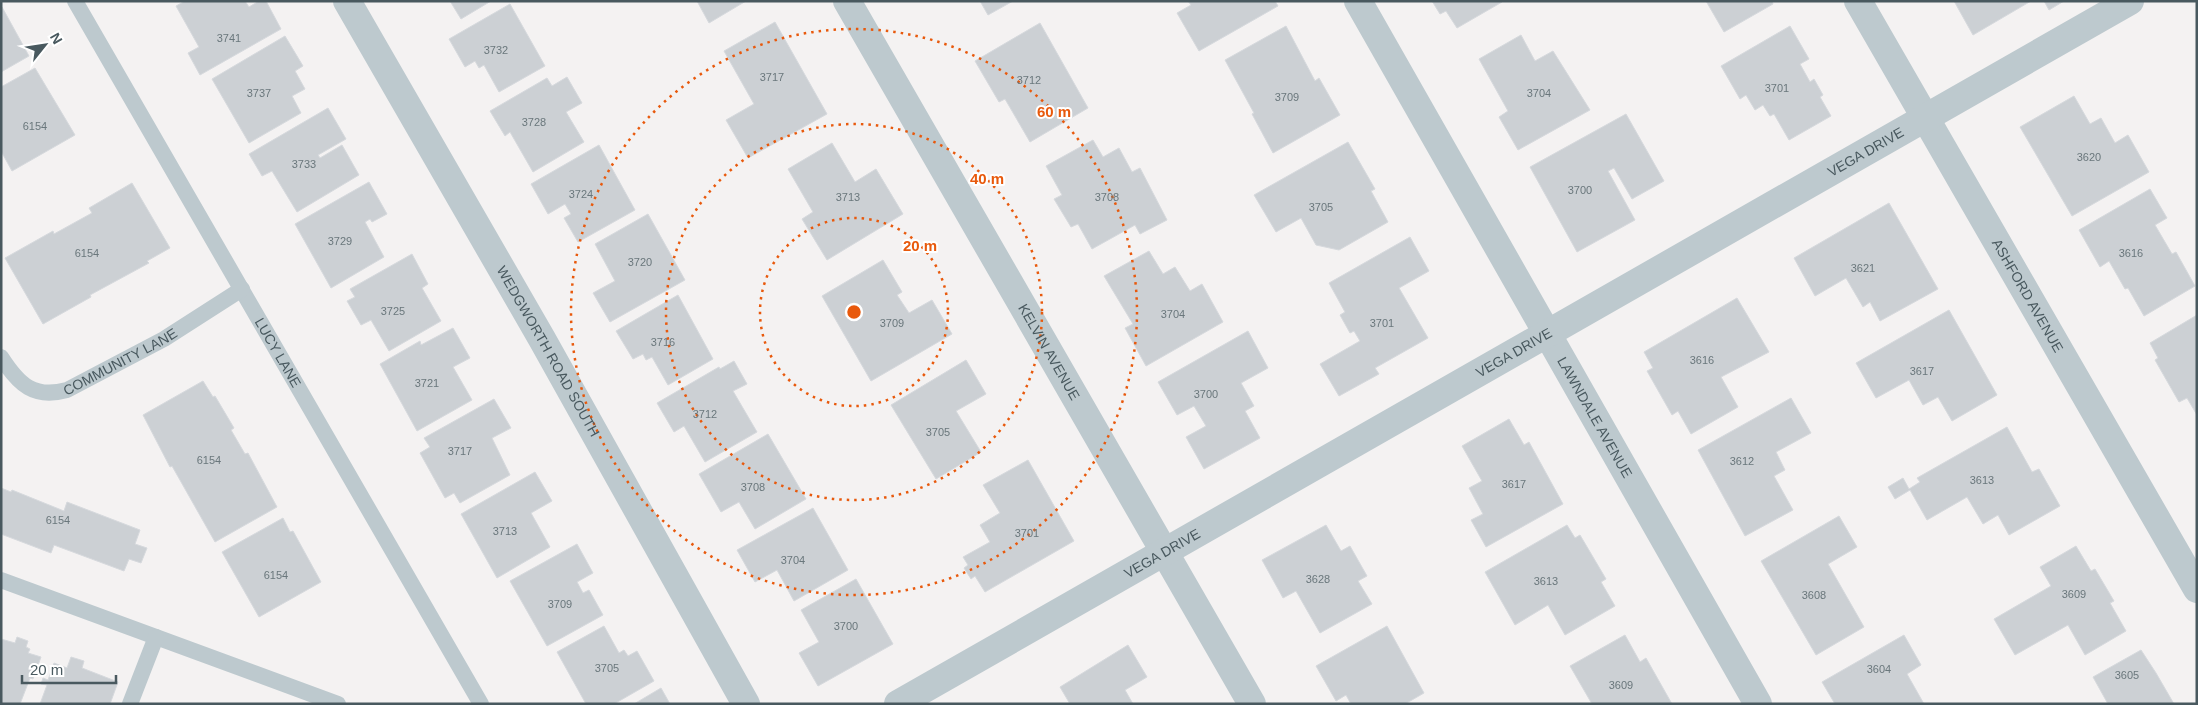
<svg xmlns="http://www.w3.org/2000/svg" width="2198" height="705" viewBox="0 0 2198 705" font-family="Helvetica,sans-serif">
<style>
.building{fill:#ccd0d4;stroke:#d6d9dd}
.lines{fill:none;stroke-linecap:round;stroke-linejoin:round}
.service{stroke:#bdc9ce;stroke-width:16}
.minor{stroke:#bdc9ce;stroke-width:28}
.ring{fill:none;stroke:#e8590c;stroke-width:2.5;stroke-dasharray:2.5 5}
.labels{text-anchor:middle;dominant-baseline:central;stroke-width:4;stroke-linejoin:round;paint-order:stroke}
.number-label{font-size:11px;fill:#6a777c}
.street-label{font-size:14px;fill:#49595f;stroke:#fff}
.centre{fill:#e8590c;stroke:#fff;stroke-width:2.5}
.ring-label{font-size:15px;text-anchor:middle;font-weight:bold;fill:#e8590c;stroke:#fff;stroke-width:4;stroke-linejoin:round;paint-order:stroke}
</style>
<rect width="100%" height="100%" fill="#f4f2f2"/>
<!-- building -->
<path class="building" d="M185,1H245L249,7L259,1H266L281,29L200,75L188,53L199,47L176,6Z
M450,1H491L461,19Z
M697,1H746L709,23Z
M980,1H1013L988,15Z
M1188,1H1275L1278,6L1199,51L1177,13L1191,5Z
M1432,1H1501L1502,2L1457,28L1446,11L1440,14Z
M1706,1H1772L1773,4L1724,32Z
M1954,1H2031L1973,35Z
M2044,1H2064L2049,10Z
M510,4L545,66L499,92L484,65L479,68L475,61L465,67L449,39Z
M2,7L29,56L1,72V8Z
M775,22L827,114L748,158L726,120L754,104L724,51Z
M1040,23L1088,108L1030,142L1005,99L999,102L975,61Z
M1286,26L1315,81L1319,78L1340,115L1273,153L1252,114L1254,113L1225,60Z
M1790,26L1809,59L1800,64L1810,82L1814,79L1823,95L1820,97L1831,116L1789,140L1774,114L1770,116L1763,105L1755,110L1746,95L1740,99L1721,66Z
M1521,35L1535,61L1553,51L1590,110L1518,150L1499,117L1508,111L1479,59Z
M285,36L303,66L295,71L305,89L292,96L301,113L249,143L212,79Z
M35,68L75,135L12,171L1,151V87Z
M567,77L582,103L566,112L584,142L533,172L510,132L505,136L490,111L547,78L552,86Z
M2074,96L2090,124L2101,118L2115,143L2128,135L2149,172L2072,216L2020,127Z
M328,108L346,139L318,155L320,158L342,145L359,175L297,212L272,171L262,176L249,154Z
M1626,114L1664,181L1632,199L1614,168L1608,171L1635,220L1577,252L1530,167Z
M1093,140L1103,157L1119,148L1132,172L1140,168L1167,220L1140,234L1135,225L1092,249L1078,224L1071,227L1054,199L1062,195L1046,166Z
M1348,142L1375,189L1371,191L1388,222L1339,250L1316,245L1301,218L1276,232L1254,195Z
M832,143L855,182L876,169L903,214L827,260L802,219L813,212L788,169Z
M599,145L635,210L578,242L564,218L571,214L565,204L548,214L531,184Z
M369,182L387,214L372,222L370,219L365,222L384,257L331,288L295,224Z
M132,183L170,248L147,261L149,263L90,295L91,297L43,324L5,258L53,231L54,234L92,213L89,208Z
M2150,189L2167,218L2155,225L2172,254L2176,252L2195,286L2144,316L2128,288L2125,289L2109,261L2100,267L2079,230Z
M1889,203L1938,289L1880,321L1870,302L1863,307L1846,278L1815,296L1794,258Z
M648,214L685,280L610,322L593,293L615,281L595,244Z
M1410,237L1429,271L1399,288L1428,338L1375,368L1379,374L1339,396L1320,364L1360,341L1354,331L1350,333L1340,315L1345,312L1329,283Z
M1149,251L1163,274L1175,267L1190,291L1202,284L1223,322L1146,366L1125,328L1133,324L1104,276Z
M412,254L428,284L422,288L441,321L389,351L371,320L361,325L347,301L355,297L350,289Z
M883,260L902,292L897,295L909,313L932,300L952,334L871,381L822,296Z
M678,295L713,359L668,385L652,357L646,360L643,354L633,359L616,331Z
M1737,298L1769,352L1721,377L1738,407L1691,434L1678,411L1672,415L1647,371L1653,368L1644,352Z
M1949,310L1997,395L1952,421L1938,397L1923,405L1909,380L1876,398L1856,363Z
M2197,315V415L2187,398L2179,402L2155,360L2158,358L2150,343Z
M453,328L470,358L453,367L472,400L417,431L380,364L420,341L421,345Z
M1248,331L1268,368L1241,383L1254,406L1245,411L1260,438L1204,469L1186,437L1206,426L1194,406L1177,415L1158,382Z
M966,360L986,394L956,411L981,452L936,479L891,405Z
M734,361L747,384L733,391L757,432L705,462L684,426L674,432L657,403L719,367L720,369Z
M203,381L213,397L215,396L234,428L231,430L245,454L248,453L277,507L215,542L172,466L170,467L143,415Z
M1791,398L1811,433L1776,452L1785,470L1774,476L1793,510L1745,536L1698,450Z
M494,399L511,428L492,438L510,475L460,503L454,493L445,498L420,453L430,447L424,438Z
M1509,419L1524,445L1529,442L1563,504L1486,547L1471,520L1483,514L1469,488L1482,481L1462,446Z
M2007,427L2032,472L2039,469L2060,506L2009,535L1998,515L1983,524L1967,497L1927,520L1910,490L1895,499L1888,487L1903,478L1909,489L1920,482L1917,478Z
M768,434L806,499L755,529L739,502L721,512L699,474Z
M1028,460L1074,541L985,592L975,576L971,579L964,568L968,565L963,557L990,542L980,525L1000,513L983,485Z
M535,472L552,501L531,513L550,547L497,578L461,514Z
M1,488L11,492L12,490L64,511L67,502L140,530L135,544L147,548L141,563L129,559L124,571L54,545L51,553L1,534Z
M813,508L848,570L794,601L777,570L755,582L737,550Z
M1839,516L1857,547L1828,564L1864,627L1816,655L1761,561Z
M283,518L290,532L293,531L321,582L259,617L222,552Z
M1326,525L1341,551L1350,546L1367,576L1358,581L1372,604L1320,633L1296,591L1283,598L1262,560Z
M1567,525L1575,538L1580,535L1606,579L1601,582L1615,606L1565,635L1548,605L1515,625L1485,572Z
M577,544L593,573L577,582L583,593L589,590L603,615L547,646L510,581Z
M2076,546L2091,571L2095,569L2114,601L2110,603L2126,631L2085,655L2068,625L2015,655L1994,619L2051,586L2040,567Z
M856,579L893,644L818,686L799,653L819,642L801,610Z
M604,626L619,653L624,650L628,656L637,651L654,681L614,704H586L557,652Z
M1387,626L1424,693L1405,704H1351L1346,695L1336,701L1316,666Z
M1625,635L1640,662L1646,658L1672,704H1592L1570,666Z
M1904,635L1921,665L1907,674L1924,704H1835L1822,682Z
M17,637L28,641L26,647L30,649L28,653L41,657L33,679L30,678L20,704H1V639L15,643Z
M1128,645L1147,677L1125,690L1133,704H1070L1060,687Z
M2141,650L2156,673L2174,704H2108L2093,677Z
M71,657L84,661L82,668L118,682L110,704H40L47,685L41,684L43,678L48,680L54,663L67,668Z
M661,688L670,704H634Z"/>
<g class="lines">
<!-- service -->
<g class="service">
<path id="s1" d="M75,1L481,704"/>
<path id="s2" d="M1,357C19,385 34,399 67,390L164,339L242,289"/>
<path d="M1,580L338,704"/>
<path d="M130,704L156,637"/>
</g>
<!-- minor -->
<g class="minor">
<path id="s3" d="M347,1L542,339L746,704"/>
<path id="s4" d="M847,1L1252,704"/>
<path id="s5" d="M1358,1L1758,704"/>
<path id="s6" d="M1858,1L2197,589"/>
<path id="s7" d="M898,704L2130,1"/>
</g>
</g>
<!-- distance rings -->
<g class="ring">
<circle cx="854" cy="312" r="94"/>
<circle cx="854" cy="312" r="188"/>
<circle cx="854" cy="312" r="283"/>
</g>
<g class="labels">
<!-- number labels -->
<g class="number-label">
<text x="229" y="38">3741</text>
<text x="496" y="50">3732</text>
<text x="772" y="77">3717</text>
<text x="1029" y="80">3712</text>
<text x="1777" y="88">3701</text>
<text x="259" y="93">3737</text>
<text x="1539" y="93">3704</text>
<text x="1287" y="97">3709</text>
<text x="534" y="122">3728</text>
<text x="35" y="126">6154</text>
<text x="2089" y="157">3620</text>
<text x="304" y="164">3733</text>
<text x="1580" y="190">3700</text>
<text x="581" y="194">3724</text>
<text x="848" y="197">3713</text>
<text x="1107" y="197">3708</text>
<text x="1321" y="207">3705</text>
<text x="340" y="241">3729</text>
<text x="87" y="253">6154</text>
<text x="2131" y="253">3616</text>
<text x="640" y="262">3720</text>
<text x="1863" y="268">3621</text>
<text x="393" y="311">3725</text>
<text x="1173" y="314">3704</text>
<text x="892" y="323">3709</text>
<text x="1382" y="323">3701</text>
<text x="663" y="342">3716</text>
<text x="1702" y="360">3616</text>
<text x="1922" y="371">3617</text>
<text x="427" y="383">3721</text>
<text x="1206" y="394">3700</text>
<text x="705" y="414">3712</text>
<text x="938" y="432">3705</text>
<text x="460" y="451">3717</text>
<text x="209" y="460">6154</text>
<text x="1742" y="461">3612</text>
<text x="1982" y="480">3613</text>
<text x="1514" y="484">3617</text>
<text x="753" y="487">3708</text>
<text x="58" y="520">6154</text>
<text x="505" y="531">3713</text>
<text x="1027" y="533">3701</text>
<text x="793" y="560">3704</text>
<text x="276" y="575">6154</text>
<text x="1318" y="579">3628</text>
<text x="1546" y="581">3613</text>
<text x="2074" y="594">3609</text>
<text x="1814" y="595">3608</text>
<text x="560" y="604">3709</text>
<text x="846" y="626">3700</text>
<text x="607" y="668">3705</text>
<text x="1879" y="669">3604</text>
<text x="2127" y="675">3605</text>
<text x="1621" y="685">3609</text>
</g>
<!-- street labels -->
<g class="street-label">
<text stroke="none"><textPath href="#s7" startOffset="1114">VEGA DRIVE</textPath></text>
<text stroke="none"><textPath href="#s6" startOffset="340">ASHFORD AVENUE</textPath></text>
<text stroke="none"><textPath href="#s3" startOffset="404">WEDGWORTH ROAD SOUTH</textPath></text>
<text stroke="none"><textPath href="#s1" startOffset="406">LUCY LANE</textPath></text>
<text stroke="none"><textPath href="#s4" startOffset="405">KELVIN AVENUE</textPath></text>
<text stroke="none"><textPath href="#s7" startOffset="709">VEGA DRIVE</textPath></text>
<text stroke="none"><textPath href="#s2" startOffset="141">COMMUNITY LANE</textPath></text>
<text stroke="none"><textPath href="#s5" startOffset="479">LAWNDALE AVENUE</textPath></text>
<text stroke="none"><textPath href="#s7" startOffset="304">VEGA DRIVE</textPath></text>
</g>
</g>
<circle cx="854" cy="312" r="8" class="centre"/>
<g class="ring-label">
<text x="1054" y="117">60 m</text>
<text x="987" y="184">40 m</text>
<text x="920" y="251">20 m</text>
</g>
<!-- border -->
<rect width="2198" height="705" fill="none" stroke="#49595f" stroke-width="5"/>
<!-- north arrow -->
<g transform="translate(45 45) rotate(60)" stroke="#ffffff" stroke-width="4" paint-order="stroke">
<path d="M0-4L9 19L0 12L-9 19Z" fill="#49595f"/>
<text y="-8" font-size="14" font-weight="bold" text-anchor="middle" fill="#49595f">N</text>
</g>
<!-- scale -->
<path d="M22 675v8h94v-8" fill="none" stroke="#49595f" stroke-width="2.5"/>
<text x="30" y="675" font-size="15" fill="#49595f" stroke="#ffffff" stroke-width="4" paint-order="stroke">20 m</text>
</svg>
